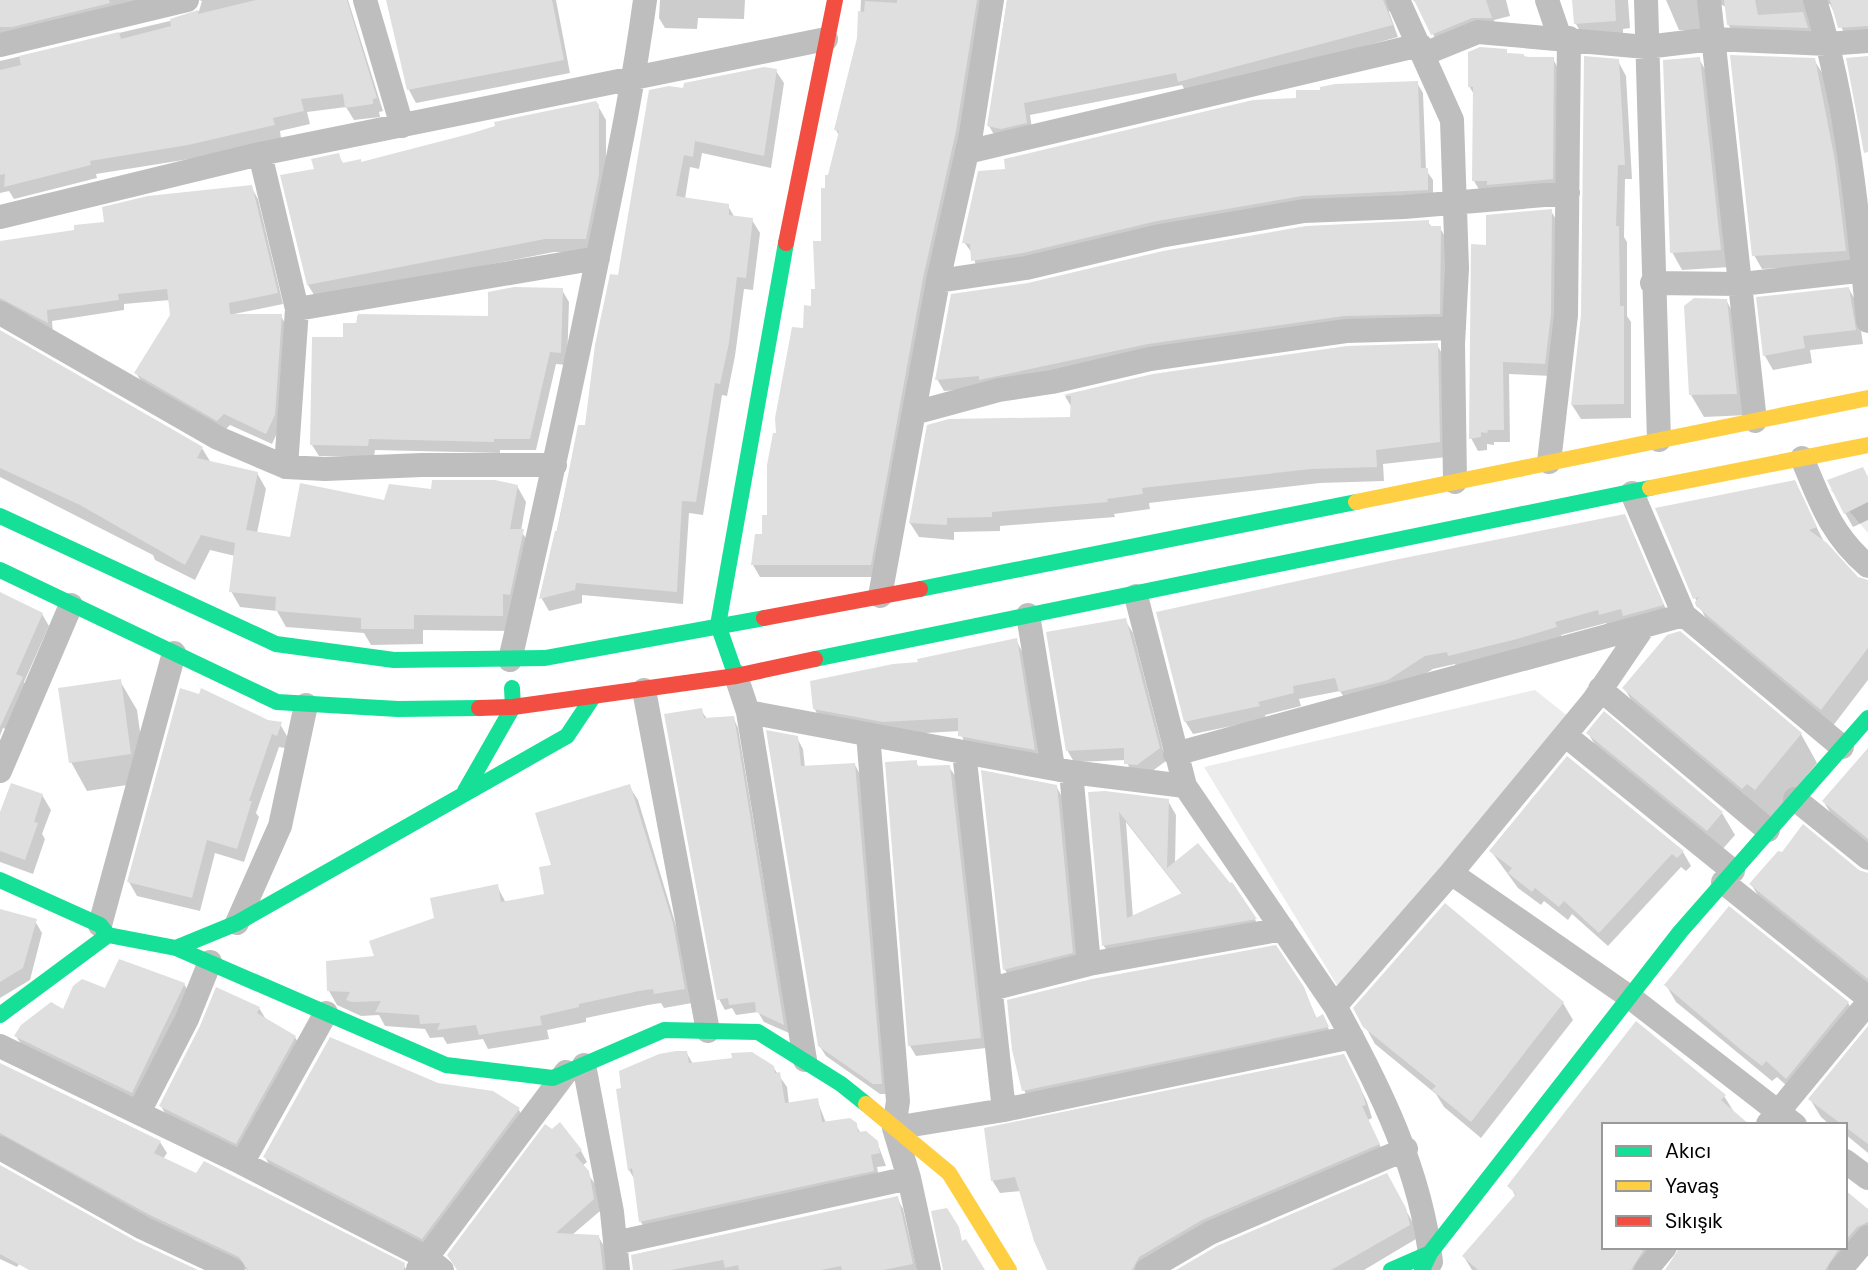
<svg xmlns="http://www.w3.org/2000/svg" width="1868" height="1270" viewBox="0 0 1868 1270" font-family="'DM Sans',sans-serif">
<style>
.green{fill:#ececec}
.shadow{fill:#0003;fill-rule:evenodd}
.building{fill:#dfdfdf;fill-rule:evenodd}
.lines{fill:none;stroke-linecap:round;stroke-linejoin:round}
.street{stroke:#bebebe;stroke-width:24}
.fast{stroke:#16e098;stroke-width:16}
.slow{stroke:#ffcf43;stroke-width:16}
.jam{stroke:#f24e42;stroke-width:16}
</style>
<rect width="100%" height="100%" fill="#fff"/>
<!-- green -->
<path class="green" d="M1868,476V533L1830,489Z
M1535,690L1570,718L1337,985L1204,767Z"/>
<!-- shadow -->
<path class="shadow" d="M0,0H184L0,47Z
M199,0H348L383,111L379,112L380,117L354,120L346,107L307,112L310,124L280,131L281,138L196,158L96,174L97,178L14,199L9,191L0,193V61L191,16L199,11L202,1Z
M388,0H556L570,73L416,103L409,90Z
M660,0H745L744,19L698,18L697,29L665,28L659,18Z
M861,0H994L877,577H760L753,565L769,517L778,435L817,291L827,190L840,137L836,130L859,39Z
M1007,0H1398L1389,12L1398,37L1187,94L1182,85L1030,115L1033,135L996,138L989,126Z
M1413,0H1506L1510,16L1494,20L1497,30L1439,46L1418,4Z
M1574,0H1628L1630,28L1623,29V35L1584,38L1576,24Z
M1666,0H1868V46L1851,47L1830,4L1816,8L1817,47L1740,44L1728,24L1726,7L1720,4L1706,31L1679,30Z
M1508,55L1553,59L1559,70L1558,190L1480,191L1474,181L1475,96L1469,86Z
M1699,59L1709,76L1730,267L1682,270L1672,252Z
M1814,60L1823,74L1842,176L1853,264L1762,269L1754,255Z
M1618,61L1626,76L1632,179H1625L1624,237L1627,242V316L1631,322V418L1581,419L1572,405Z
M776,71L784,83L771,168L702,153L699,169L690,167L685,199L728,206L735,218L752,220L760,233L753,290L744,289L735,356L727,396L722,395L703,515L689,513L683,604L582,595V603L549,611L542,599L579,427H586L620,276L685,90Z
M1417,83L1423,93L1426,170L1433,180V200L978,271L972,253L964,242L1007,171L1298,100Z
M598,106L606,120V190L594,253L554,252L316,298L308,285L282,177L316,170L338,155L344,165L361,164Z
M251,187L258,199L283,304L234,314L281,316L287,327L280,427L272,444L230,425L224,431L143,384L136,373L171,316L170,300L124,304V310L52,321L53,333L0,309V243L76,232Z
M1551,211L1559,224L1552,376L1509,374L1510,442H1494V445L1487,444V450L1478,451L1471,438L1487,247Z
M1428,222L1432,228H1440L1447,240L1446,325L985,388L944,391L937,379L1029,284Z
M1849,289L1857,303L1863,344L1810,350L1812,363L1773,370L1765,356L1758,299Z
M562,290L569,302L567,365L556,364L536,450H500V453L375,450L374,457L319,456L312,445L345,339L357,325V316L489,318Z
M1726,300L1738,322L1748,415L1704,417L1691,395Z
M0,332L202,448L211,463L257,473L266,489L257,533L291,539L385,502L432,491L517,486L526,502L521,531L532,547L511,631L423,630V644L371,645L364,633L286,627L277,611L240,607L231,591L235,556L210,550L195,580L155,560L153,555L0,477Z
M1437,345L1446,360L1447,457L1383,464L1384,481L1320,483L1149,503L1150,509L1114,514L1115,517L1000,526V531L954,532V540L919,537L910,523L1071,419L1072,408L1065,396L1153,375Z
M1868,479V520L1853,527L1845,513Z
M1794,482L1825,544L1857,578L1868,582V680L1832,727L1709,624L1695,598Z
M1624,516L1670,618L1608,627L1606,623L1561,635L1563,640L1457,668L1455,664L1433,669L1396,693L1348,704L1340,691L1299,699L1301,706L1265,715L1266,719L1193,734L1185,721Z
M0,594L42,614L49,626L24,682L29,691L10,731L3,728L0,736Z
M1125,620L1133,633L1166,761L1144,777L1133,776L1126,760L1074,762L1067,750Z
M1016,640L1023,653L1041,762L967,749L960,731L892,735L822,722L814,708L920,664Z
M120,681L137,710L147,782L87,791L71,762Z
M1625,689L1801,734L1817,763L1772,818L1641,718Z
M701,710L707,719L733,717L738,728L789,1033L764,1022L758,1012L736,1015L732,1008L725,1010L719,999Z
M268,722L280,724L288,738L285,748L279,747L256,813L259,817L244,862L215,853L200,911L137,896L129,882Z
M1588,733L1722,813L1735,835L1720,852L1601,755Z
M797,738L803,749L805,768L855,765L861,776L887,1094H880L826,1056L819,1045Z
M1868,751V847L1834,819L1824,802Z
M916,762L919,768L949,767L956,777L986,1048L916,1056L910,1046L887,763Z
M983,773L1056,786L1064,800L1080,966L1013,983L1005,970Z
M629,786L638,800L680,939L692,1003L664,1008L661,1003L648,1005L586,1018V1022L547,1030L549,1039L488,1049L483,1039L447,1044L443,1037L430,1038L425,1029L385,1026L379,1015L361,1016L337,1005L329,991L436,919L497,886L506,903L546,895L553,866Z
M1090,794L1168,801L1176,815L1175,864L1232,884L1263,932L1112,960L1104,946ZM1126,822L1183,895L1133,918Z
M42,795L51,810L42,834L45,839L33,874L0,862V817Z
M1491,851L1683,852L1691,866L1686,871L1681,867L1608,946L1572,914L1568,920L1544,901L1541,905L1518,888Z
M1858,872L1868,873V990L1762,902L1751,884Z
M1730,909L1848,1003L1858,1020L1796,1094L1777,1077L1772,1081L1676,1002L1666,985Z
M0,911L35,921L42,933L30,980L0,998Z
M184,984L191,996L138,1103L23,1047L16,1036L106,990Z
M1303,988L1317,1019L1322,1017L1335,1040L1031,1104L1024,1090Z
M1563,1003L1573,1020L1481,1138L1444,1107L1436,1094L1375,1044L1355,1008Z
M259,1008L267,1021L295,1037L302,1050L243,1155L168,1119L161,1106Z
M1637,1023L1724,1096L1734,1112L1604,1125V1247H1659L1638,1270H1472L1464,1257L1516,1197L1510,1186Z
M1868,1029V1153L1845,1134V1125H1830L1821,1117L1810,1099Z
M686,1052L693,1064L773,1067L787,1087L789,1104L817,1100L826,1123L856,1125L861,1134L877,1142L886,1166L877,1167L880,1183L648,1234L641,1222L635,1180L629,1170L618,1091Z
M0,1064L160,1142L167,1153L163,1159L403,1265L407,1270H247L158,1226L0,1146Z
M1351,1069L1367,1102L1372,1118L1368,1120L1386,1158L1148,1270H1049L1021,1191L1000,1193L992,1180Z
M438,1085L519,1110L525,1121L429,1249L271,1168L265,1157Z
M546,1127L581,1151L587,1162L582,1166L595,1184L600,1211L572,1235L598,1236L605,1248L607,1270H457Z
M0,1167L135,1243L194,1270H33L19,1264L17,1267L0,1259Z
M1394,1189L1413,1223L1416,1239L1364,1270H1180Z
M1845,1192L1868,1211V1242L1845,1270H1666L1685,1247H1845Z
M897,1198L903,1209L917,1270H633Z"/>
<!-- building -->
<path class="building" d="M0,0H109L110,3L12,27H0Z
M256,0H347L377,98L373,99V104L345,108L343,94L301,99L304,111L273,118L275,125L188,145L90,161L91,165L4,187L5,174L0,175V70L21,65L19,56L119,32L121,39L171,26L170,19L198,10V14Z
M386,0H552L564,60L407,90Z
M897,0H977L956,131L923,278L871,565H751L755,534H762V515H767V465L773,433H776L775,418L792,327L803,328L804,305L811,306V289H815L813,241H821V188H825V175H828L839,131L834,130L857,38L858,11L864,12L865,1L897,3Z
M1007,0H1383L1393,25L1178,82L1176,73L1024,103L1027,123L1001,129L987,126Z
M1414,0H1486L1492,18H1472L1431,35Z
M1572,0H1615L1616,21L1574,24Z
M1724,0H1755L1758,15L1803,12L1808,28L1727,25Z
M1830,0H1868V26L1838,28Z
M1480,47L1507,49V53L1524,54V57H1554L1553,179L1487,185V181H1472L1473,87H1468V52Z
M1730,55L1815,58L1835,161L1846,251L1752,256Z
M1584,56L1619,59L1625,165H1618L1616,226H1619L1620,306H1624V404L1571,405L1581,315Z
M1868,56V152L1864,153L1846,58Z
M1700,57L1721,250L1670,253L1663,60Z
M764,67L777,69L764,156L695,141L693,157L684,155L676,196L729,204V215L753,218L746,278L737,277L729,343L720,384L715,383L696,502L682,501L677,592L576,583L575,590L539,599L555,531H557L578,425H585L595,345L610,274L618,275L649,90L669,86L683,88L684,83Z
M1418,81L1421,168H1428V190L1302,196L1157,221L1023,253L971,261L970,244L962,243L978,171L1005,169L1004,159L1253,100L1296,98V90H1320V87L1335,84Z
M596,101L599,105V175L586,239H545L307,285L280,175L314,169L311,159L339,153L342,163L361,159V162L469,134L495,126L494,122Z
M252,185L278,293L229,303L230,314H282L275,415L266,434L224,414L217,421L134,373L170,315L167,289L118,294L119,300L47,310L48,323L0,298V241L74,230V225L104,222L102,207L148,196Z
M1552,209L1551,314L1545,364L1503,362L1504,430H1488L1487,433L1481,432V437L1469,439L1471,244L1486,245V215Z
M1429,220V226H1441L1440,314L1344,316L1148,344L979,380V376L935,380L951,294L1028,283L1163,251L1306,226Z
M514,287L563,288L561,353L550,352L530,439H494V442L369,439L368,446L310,445L312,337H343V323H356L358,314L488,316V292Z
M1849,287L1856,330L1803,336L1805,348L1763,356L1756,297Z
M1694,298L1727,299L1737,394L1689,395L1684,306Z
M0,330L203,447L197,458L258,472L246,530L290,537L300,483L384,500L389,484L431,489L432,480H495L518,485L510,529H524L510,595L503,594V616L414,615V629H361V618L275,611L276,597L229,592L235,543L201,535L185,565L80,505L0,468Z
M1438,343L1440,442L1376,450L1377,467L1311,469L1142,488L1143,494L1107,499L1108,502L992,512V517L947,518V525L909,523L927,425L949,419L1070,417L1071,396L1063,395L1153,374L1347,346Z
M1863,467L1868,477V502L1844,514L1827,480Z
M1795,480L1817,527L1809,530L1827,543L1858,577L1868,580V648L1821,710L1696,606L1695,602L1699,597L1693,599L1655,508Z
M1625,514L1664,605L1623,616L1621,609L1599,615L1598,610L1555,622L1557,627L1517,639L1448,656L1447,652L1425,656L1388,680L1377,683L1339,692L1335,678L1293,686L1294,693L1258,702L1260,706L1184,722L1156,612L1394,560Z
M0,592L43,613L16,674L23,677L0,727Z
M1126,618L1160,748L1137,765L1124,764V748L1066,751L1046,632Z
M1680,631L1802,733L1755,790L1747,784L1742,789L1622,688L1667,635Z
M1017,638L1035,750L958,736V718L883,722L813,709L810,681L893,664L918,662L917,659Z
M121,679L131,754L69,763L58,688Z
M180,688L199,694L201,688L268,720L282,722L277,736L272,734L249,801H252L237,849L207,840L192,898L127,882Z
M702,708L704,718L734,716L784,1025L756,1012L755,1002L729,1005L728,998L717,1000L664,714Z
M1604,711L1723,812L1707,831L1586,733Z
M766,730L798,736L801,766L855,763L882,1084H873L818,1046Z
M1868,748V839L1822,801Z
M1567,756L1684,851L1677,858L1672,854L1599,933L1564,901L1559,907L1535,888L1532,892L1508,873L1512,868L1489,851Z
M917,760V766L950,765L981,1038L908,1046L885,762Z
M981,770L1057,785L1073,953L1003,970Z
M11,783L43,794L34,822L38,823L25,860L0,851V812Z
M630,784L673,923L685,989L654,994L653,989L639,991L579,1004V1007L540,1016L542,1025L479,1035L476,1025L437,1030L440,1023L420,1024L419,1015L375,1012L381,1001L352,1002L346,1000L350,992L327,991L326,961L374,956L369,941L434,918L430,898L498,884L501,902L544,894L539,867L551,865L535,813Z
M1105,791L1169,799L1167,868L1198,843L1230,883L1232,882L1257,919L1102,946L1088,792ZM1119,812L1182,893L1127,918Z
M1803,824L1859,870L1868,873V979L1749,884L1778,851L1782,852Z
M1445,903L1564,1002L1471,1122L1432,1090L1436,1086L1363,1027L1353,1008Z
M1729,906L1849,1002L1786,1079L1766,1061L1762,1066L1740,1049L1664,985Z
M0,909L37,919L23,968L0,982Z
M1276,945L1304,987L1316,1018L1323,1014L1329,1027L1022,1091L1012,1050L1007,1000L1092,979Z
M119,959L185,983L132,1093L14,1036L21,1025L51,1002L63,1009L73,986L82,979L105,988Z
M216,987L260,1007L257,1013L296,1036L236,1144L159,1106L200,1026Z
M1636,1021L1726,1095L1721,1100L1750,1125H1604V1247H1639L1643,1251L1631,1270H1478L1462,1256L1516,1194L1507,1186Z
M1868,1026V1144L1808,1099Z
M330,1037L438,1083L493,1091L520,1108L422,1239L263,1157Z
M676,1051H687L689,1063L732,1058L731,1053L752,1052L774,1066L775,1073L780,1072L785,1103L818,1098L822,1122L850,1118L857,1123L858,1132L866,1131L878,1141L880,1153L871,1155L874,1171L639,1222L632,1168L628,1171L616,1089L621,1088L619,1071L659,1054Z
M1344,1054L1360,1086L1366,1105L1362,1106L1380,1144L1202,1220L1139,1257L1132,1270H1047L1034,1241L1015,1177L991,1181L984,1128Z
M0,1063L161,1141L154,1153L196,1173L204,1161L405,1263L404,1270H248L239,1257L150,1215L0,1133Z
M560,1122L582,1150L575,1155L589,1171L594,1199L556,1233L599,1235L603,1270H457L447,1255L545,1124L552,1129Z
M0,1165L136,1241L198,1270H29L0,1254Z
M1387,1173L1406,1208L1410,1225L1331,1270H1176L1217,1246Z
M1845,1190L1868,1209V1222L1857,1227L1845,1241Z
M898,1196L913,1264L883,1270H842L841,1266L821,1270H739L738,1265L725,1268L723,1260L671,1270H633L631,1255Z
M947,1208L959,1227L962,1241L966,1239L985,1270H943L931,1211Z
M1680,1247H1840L1825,1270H1665Z"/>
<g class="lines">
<!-- street -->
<path class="street" d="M365,0L402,126
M1398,0L1452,120L1457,268L1453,344L1455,482
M1547,0L1560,38
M1646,0L1659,440
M1709,0L1755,421
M1815,0C1847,103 1858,213 1868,321
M0,45L187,0
M1424,54L1478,32L1646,47L1713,39L1827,44L1868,41
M967,152L1420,45
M260,154L297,309L286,467
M0,217L260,154L826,39
M938,281L1026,268L1160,236L1304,211L1404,207L1568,193
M1652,283L1741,284L1868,270
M297,309L598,258
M0,313L218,438L286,467L325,469L422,465H555
M914,413L999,390L1052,382L1150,359L1346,331L1454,328
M1802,458C1820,501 1831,535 1868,566
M1549,462L1566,315L1569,38
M1632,493L1684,615L1842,747
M880,596L938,281L971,134L992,0
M1136,596L1185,786L1335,1006C1379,1086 1421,1170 1431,1262
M1028,615L1053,767
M510,660C540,529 569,398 596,266C614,178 633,90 645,0
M736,676L748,712L1071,772L1185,786
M1600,689L1768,830
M644,690L708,1031
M748,712L805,1060
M868,734L898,1101L894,1128L909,1178L929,1270
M1565,735L1733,871
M964,752L1004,1110
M1175,754L1684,615
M0,771L71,605
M1071,772L1089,964
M1795,799L1868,858
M1451,873L1631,998L1795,1125
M1723,882L1868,998
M237,923L280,826L306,705
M100,925L174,653
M991,989L1089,964L1283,929
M1335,1006L1451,873L1593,701L1644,626
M0,1046L242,1163L427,1258L442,1270
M584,1065L612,1212L618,1270
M139,1112L187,1019L210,962
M1768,1124L1868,1003
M894,1128L1004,1110L1352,1037
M0,1148L143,1228L233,1270
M1845,1161L1868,1178
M242,1163L326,1013
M615,1243L909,1178
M418,1269L566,1072
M1147,1270L1210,1233L1406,1149
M1646,1270L1665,1247
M1840,1270L1868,1237"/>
<!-- fast -->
<path class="fast" d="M0,516L276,644L394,660L545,658L764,618
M0,570L277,702L398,709L479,708
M920,589L1356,502
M815,659L1650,488
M736,676L718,625L786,243
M465,791L513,707L512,688
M0,880L100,925L108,935L176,948L446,1065L553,1078L664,1030L758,1032L841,1084L866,1104
M176,948L237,923L567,736L593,697
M0,1015L108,935
M1391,1270L1430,1253
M1422,1270L1430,1253L1680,932L1868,718"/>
<!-- slow -->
<path class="slow" d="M1650,488L1868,445
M1356,502L1868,398
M866,1104L949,1173L1009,1270"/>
<!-- jam -->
<path class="jam" d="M786,243L835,0
M764,618L920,589
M479,708L513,707L736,676L815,659"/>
</g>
<!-- legend -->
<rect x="1602" y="1123" width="245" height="126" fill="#ffffff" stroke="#999999" stroke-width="2"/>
<rect x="1616" y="1146" width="35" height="10" fill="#16e098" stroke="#999999" stroke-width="2"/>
<text x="1665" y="1158" font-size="21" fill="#000000">Akıcı</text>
<rect x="1616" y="1181" width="35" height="10" fill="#ffcf43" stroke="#999999" stroke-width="2"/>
<text x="1665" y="1193" font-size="21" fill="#000000">Yavaş</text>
<rect x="1616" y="1216" width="35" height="10" fill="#f24e42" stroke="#999999" stroke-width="2"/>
<text x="1665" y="1228" font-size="21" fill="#000000">Sıkışık</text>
</svg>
